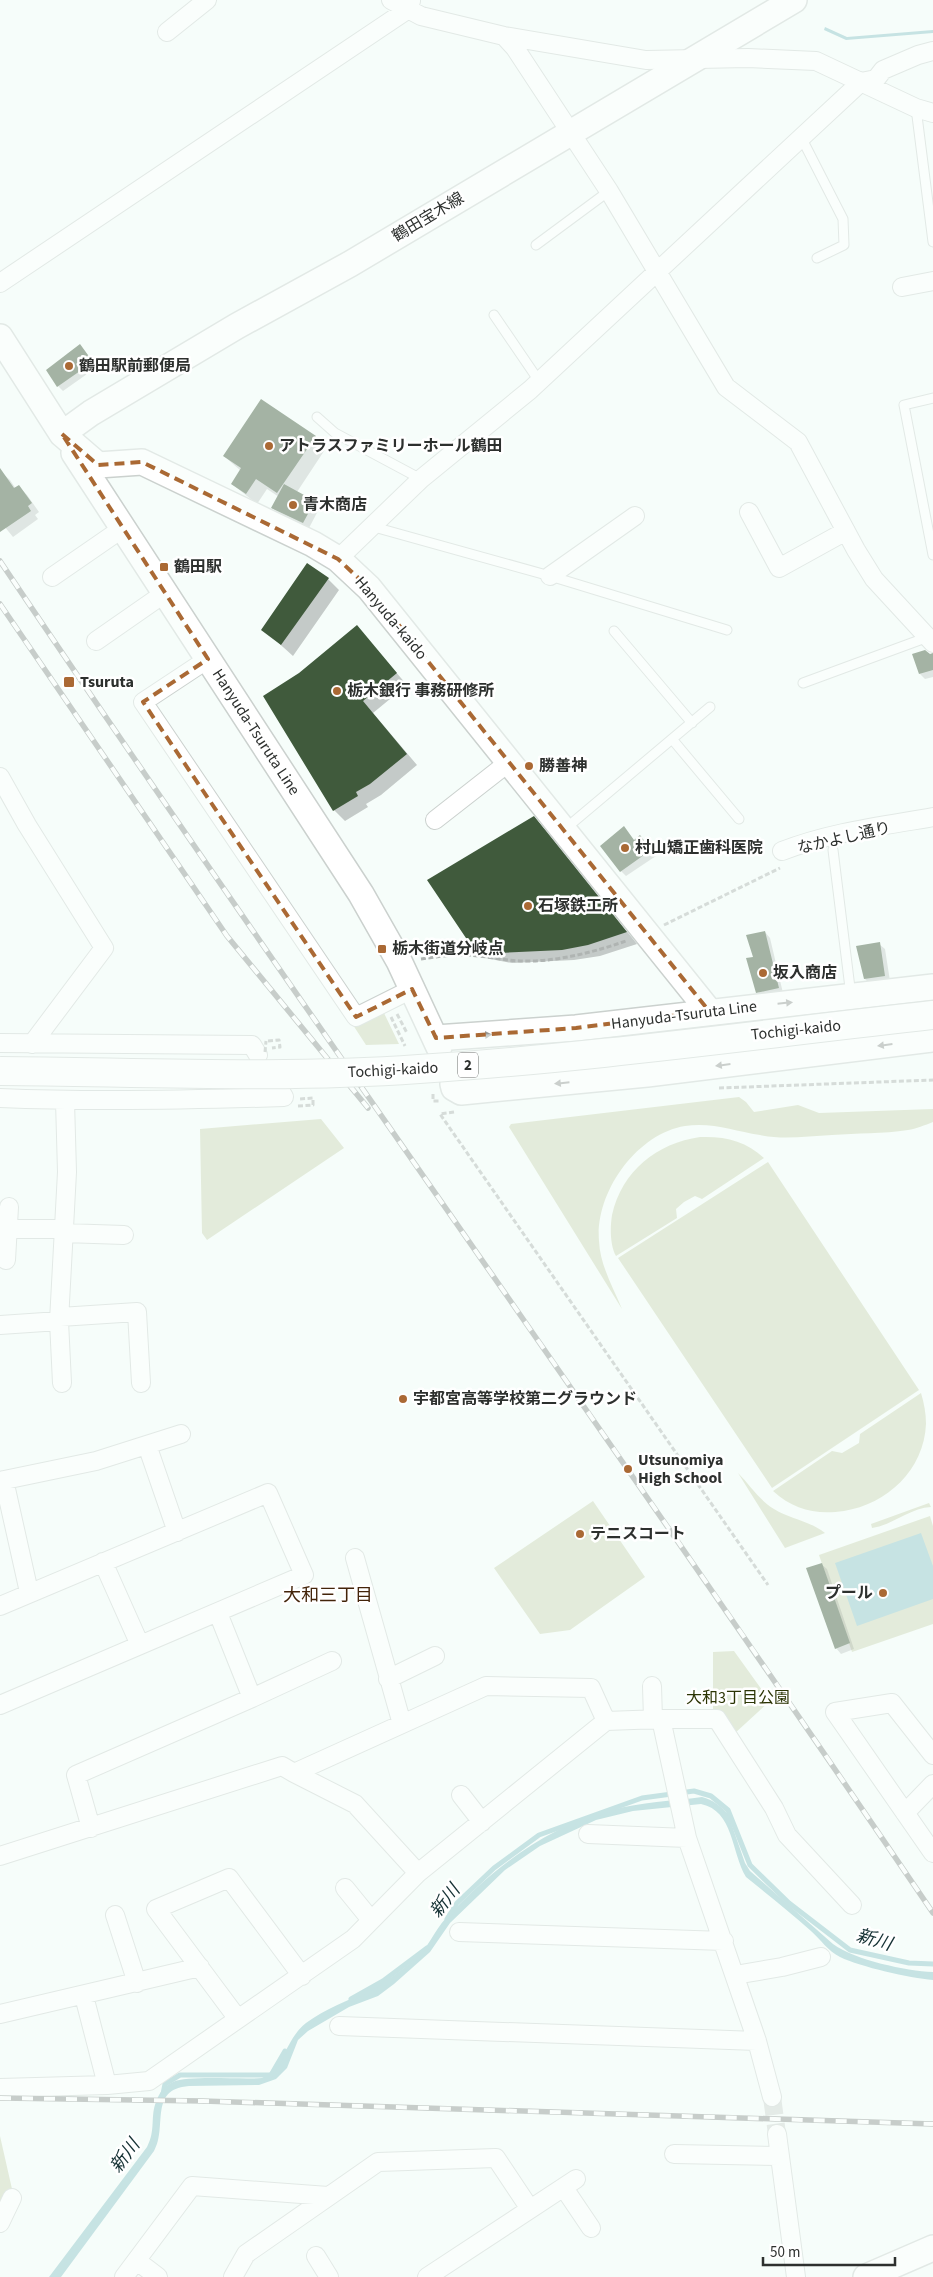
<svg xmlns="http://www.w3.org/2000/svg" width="933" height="2277" viewBox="0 0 933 2277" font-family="'Source Sans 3','Noto Sans JP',sans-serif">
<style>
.green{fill:#ccd6b6}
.water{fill:#8dc3c8}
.shadow{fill:#0003}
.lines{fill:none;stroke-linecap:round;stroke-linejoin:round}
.stream{stroke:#8dc3c8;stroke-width:5}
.building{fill:#405a3c}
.street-tunnel{stroke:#ced4d1;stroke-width:18;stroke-dasharray:18 9;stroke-linecap:butt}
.lane-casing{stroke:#cbd1ce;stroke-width:11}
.street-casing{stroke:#cbd1ce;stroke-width:20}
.secondary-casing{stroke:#cbd1ce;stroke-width:28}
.path{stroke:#afb4b2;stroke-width:3;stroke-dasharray:5 2.5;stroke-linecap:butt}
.lane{stroke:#fff;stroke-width:9}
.street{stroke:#fff;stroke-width:18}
.secondary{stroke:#fff;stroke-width:25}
.rail-casing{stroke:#8e9391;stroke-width:5.5}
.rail{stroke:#fff;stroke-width:4;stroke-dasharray:11;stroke-linecap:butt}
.primary-bridge-casing{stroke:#cbd1ce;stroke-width:30;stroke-linecap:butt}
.path-bridge{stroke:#afb4b2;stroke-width:3;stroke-dasharray:5 2.5;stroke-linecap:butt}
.primary-bridge{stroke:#fff;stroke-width:28}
.oneway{fill:#969896}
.marked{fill:none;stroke:#aa6934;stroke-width:4;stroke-dasharray:10 6;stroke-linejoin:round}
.poi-dot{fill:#aa6934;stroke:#fff;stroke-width:2}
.labels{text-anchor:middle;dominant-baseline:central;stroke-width:5;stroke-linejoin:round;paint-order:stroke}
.shield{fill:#fff;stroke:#6c6e6d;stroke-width:1}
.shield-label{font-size:15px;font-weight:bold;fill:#2d302e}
.street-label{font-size:16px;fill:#2d302e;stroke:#fff}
.poi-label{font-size:16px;font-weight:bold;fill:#2d302e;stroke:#fff;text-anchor:start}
.park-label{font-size:16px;fill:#2c3505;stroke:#fff}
.neighbourhood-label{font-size:18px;fill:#43240a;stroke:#fff}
.water-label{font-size:18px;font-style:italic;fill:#143033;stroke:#fff}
</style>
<rect width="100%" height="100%" fill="#f6fdfa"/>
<!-- green -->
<path class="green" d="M383,1011L399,1044L366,1045L353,1025Z
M739,1097L746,1102L754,1112L798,1105L819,1113L933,1109V1122C925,1125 916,1129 908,1130C883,1134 857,1133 832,1135C808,1136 783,1140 760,1135C734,1131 712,1122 685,1126C636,1134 595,1193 599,1241C600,1265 613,1287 622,1309L509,1127L511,1124Z
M321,1119L344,1148L207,1240L202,1233L200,1129Z
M700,1137C725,1136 746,1141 764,1158L702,1199L695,1196L684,1202L676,1209L677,1218L616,1256C610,1245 610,1228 612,1215C622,1171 657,1143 700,1137Z
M768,1162L919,1390L772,1488L618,1258Z
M921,1393C924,1403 926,1413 926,1424C924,1470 887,1504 844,1511C816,1515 794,1510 773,1491L832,1451L842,1453L859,1443L860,1434Z
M738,1473C750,1485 759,1500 774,1509C790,1519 810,1521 825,1533L785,1548Z
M593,1501L645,1577L570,1630L540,1634L494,1568Z
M929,1503L931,1507C910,1508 893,1525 872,1528L871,1524Z
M930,1516L933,1526V1624L852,1652L819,1555Z
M734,1651L770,1701L734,1734L713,1711V1652Z
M0,2136L12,2189L0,2212Z"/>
<!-- water -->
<path class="water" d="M825,27L847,37L933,30V33L846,40L824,30Z
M921,1533L933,1566V1599L857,1626L835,1563Z
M702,1797C713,1800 721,1806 728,1814L745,1863L750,1871L833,1944C855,1960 906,1971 933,1972V1980C909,1978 861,1967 840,1957C828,1951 821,1940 811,1931C790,1912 768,1895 746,1877C731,1852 734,1811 701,1804L633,1811L596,1820L540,1846L505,1870L450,1923L430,1952L394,1984L378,1996L349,2007L308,2031L298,2040L287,2068L276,2079L259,2085L189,2086C148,2089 168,2127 154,2151L61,2277H49L147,2147C156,2130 150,2117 156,2102C159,2093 164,2086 173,2082C188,2075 242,2080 262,2078C286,2065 285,2040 306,2023C325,2009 349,2000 370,1990C386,1982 400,1971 414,1960C428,1949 434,1931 446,1918C492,1869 545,1827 612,1810C641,1802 672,1801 702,1797Z"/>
<!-- shadow -->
<path class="shadow" d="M80,345L97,367L63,391L58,386L68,356L67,354Z
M315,437L326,448L297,492L320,507L309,528L278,513L272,508L279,497L267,489L257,504L232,484L241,471L224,456Z
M0,472H1L10,480L16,489L19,487L27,495L39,512L35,515L38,519L13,537L0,521Z
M328,579L339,590L293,656L263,629Z
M357,627L407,685L373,713L417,765L381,795L366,804L368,807L345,821L334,810L299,674Z
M933,656V677L925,679L920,674Z
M534,818L545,829L637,944L600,956L574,960L512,963L485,958L473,946Z
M635,841L645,842L656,856L626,876L621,871Z
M765,932L770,938L783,993L763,998L758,992Z
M879,944L885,949L890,981L870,984L865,979Z
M821,1564L827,1569L854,1649L841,1654L836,1648Z"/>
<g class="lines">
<!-- stream -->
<path class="stream" d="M447,1919L457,1903L494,1868L539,1835L642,1798L694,1791L711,1796L728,1810L750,1865L789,1903L850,1950L909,1963L933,1964
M351,1999L383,1981L427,1948
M163,2094L165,2084L180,2075H271L285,2051"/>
</g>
<!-- building -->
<path class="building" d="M80,344L93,362L57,387L46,370Z
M261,399L316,436L277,493L256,479L246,494L231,484L241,468L223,456Z
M0,468L14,488L19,485L32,503L28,506L31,511L0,532Z
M284,484L315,501L303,523L271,508Z
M307,563L329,578L281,645L261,630Z
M357,625L397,673L363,701L407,754L370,784L356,792L358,796L333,811L263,696L299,673Z
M925,650L930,654L933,653V670L919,674L912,654Z
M534,816L627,932L588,945L562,950L500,953L472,947L427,880Z
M624,826L634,840L640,835L651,850L620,872L600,846Z
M765,931L779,988L756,993L746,958L753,957L746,935Z
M880,942L885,976L864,979L856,946Z
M822,1563L850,1643L835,1649L806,1568Z"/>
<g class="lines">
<!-- street-tunnel -->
<path class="street-tunnel" d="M772,2097L777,2134"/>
<defs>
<path id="lane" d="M916,108L933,242
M802,139L843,219L844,245L817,258
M536,245L609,191
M494,315L539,381
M933,398L904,405L933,555
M317,417L335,433L421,479
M374,527L550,576L727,630
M614,631L692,723
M803,683L928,637
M672,739L739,819
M565,829L710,707
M833,850L851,996"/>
<path id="street" d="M391,0L421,16L504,36L646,60L748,58L816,61L916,108L933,113
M167,32L207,0
M504,36L515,48L609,191L726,387L798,442L856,550L874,579L933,643
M0,283L407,10L411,1
M902,287L933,281
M749,512L779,568L846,531
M338,559L421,479L530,390L861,82L876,79L883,70L918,55L933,51
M550,576L635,516
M52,577L123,528
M96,641L165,593
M208,659L143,702L356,1017L412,989
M0,777L27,825L104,948L32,1044
M435,820L509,762
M782,851C831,832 882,826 933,817
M0,1043L252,1045L258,1055
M0,1098C95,1102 189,1100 284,1097L280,1090
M8,1229H64
M64,1233L124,1235
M6,1260L9,1207
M60,1317L137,1312L141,1383
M0,1325L59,1321
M62,1383L59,1321L67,1172L65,1101
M147,1445L177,1532
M4,1480L29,1592
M0,1481L96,1461L181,1434
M355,1558L402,1724
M103,1562L140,1645
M0,1606L268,1493L304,1575L0,1705
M218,1613L252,1698L332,1661
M388,1679L435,1656
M652,1686L653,1719
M661,1719H717L774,1808L787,1835L852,1905
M933,1755L892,1703L835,1712L933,1853
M294,1773L355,1804L418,1873
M461,1795L482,1822
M905,1813L933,1784
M91,1828L76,1775L252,1698
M588,1834L687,1838
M0,1856L282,1766L294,1773L486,1686L591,1688L606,1721L661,1719L687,1838L757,2041L772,2097
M345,1888L371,1920
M115,1915L137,1983
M459,1932L724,1941
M735,1975L782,1967L821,1957
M84,1996L107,2085
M0,2014L200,1967
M238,2019L156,1909L229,1878L302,1976
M339,2026L757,2041
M0,2088L107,2085L149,2081L353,1939L418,1873L606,1721
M777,2134L796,2277
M674,2154L779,2156
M564,2188L591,2228
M0,2223L12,2198
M316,2256L329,2277
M137,2261L158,2277
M124,2277L192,2186L328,2196
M233,2277L246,2254L378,2162L496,2158L530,2209
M427,2277L576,2179"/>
<path id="secondary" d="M0,337L62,434L98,465L142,462L313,544L338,559L369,588L709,1011
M62,434L91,413L237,326L350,264L794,0
M74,453L361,894L399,961L439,1047
M436,1038L576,1028L933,987
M453,1084L454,1088L461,1092L647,1074L933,1039
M866,2277L933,2248"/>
</defs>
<!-- lane casing -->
<use href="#lane" class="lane-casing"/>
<!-- street casing -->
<use href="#street" class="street-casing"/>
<!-- secondary casing -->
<use href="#secondary" class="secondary-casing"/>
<!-- path -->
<path class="path" d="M664,925L780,868
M421,959C436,957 452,954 467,955C489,956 509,962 532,961C564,960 597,951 626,941
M397,1014L407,1033
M391,1017L405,1046
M268,1041L279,1040L280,1047L272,1048
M719,1088L933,1080
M433,1094V1101H439
M298,1106L313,1105V1098L300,1099
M454,1112L440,1114L768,1585"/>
<!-- lane -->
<use href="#lane" class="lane"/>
<!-- street -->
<use href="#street" class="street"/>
<!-- secondary -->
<use href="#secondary" class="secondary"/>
<defs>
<path id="rail" d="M0,561C306,1015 626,1460 933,1913
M0,604L227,936L368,1108
M0,2098L203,2101L933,2124"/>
</defs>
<!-- rail casing -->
<use href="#rail" class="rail-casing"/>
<!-- rail -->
<use href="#rail" class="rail"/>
<defs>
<path id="primary-bridge" d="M0,1071C139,1072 279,1079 419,1069C590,1058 762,1034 933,1015"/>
</defs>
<!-- primary-bridge casing -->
<use href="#primary-bridge" class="primary-bridge-casing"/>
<!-- path-bridge -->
<path class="path-bridge" d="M265,1052L266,1041"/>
<!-- primary-bridge -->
<use href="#primary-bridge" class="primary-bridge"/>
</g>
<!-- one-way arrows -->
<defs><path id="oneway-solid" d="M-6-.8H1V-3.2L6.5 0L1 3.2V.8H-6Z" transform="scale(1.25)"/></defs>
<g class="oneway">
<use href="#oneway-solid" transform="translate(785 1003) rotate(-6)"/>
<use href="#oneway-solid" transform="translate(484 1035) rotate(-4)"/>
<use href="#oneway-solid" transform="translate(885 1045) rotate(173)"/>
<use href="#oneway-solid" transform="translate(723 1065) rotate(173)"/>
<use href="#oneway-solid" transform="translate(562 1083) rotate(174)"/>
</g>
<!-- marked area -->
<path d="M0 0H933V2277H0ZM62,434L98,465L142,462L338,559L369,588L709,1011L576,1028L436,1038L412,989L356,1017L143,702L208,659Z" fill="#f6fdfa" fill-opacity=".55" fill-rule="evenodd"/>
<path class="marked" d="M62,434L98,465L142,462L338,559L369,588L709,1011L576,1028L436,1038L412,989L356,1017L143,702L208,659Z"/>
<!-- markers -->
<g class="poi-dot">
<circle cx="69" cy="366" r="5"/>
<circle cx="269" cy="446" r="5"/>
<circle cx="293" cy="505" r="5"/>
<rect x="159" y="562" width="10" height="10" rx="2.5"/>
<rect x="63" y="676" width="12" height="12" rx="2.5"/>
<circle cx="337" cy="691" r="5"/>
<circle cx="529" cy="766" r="5"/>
<circle cx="625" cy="848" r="5"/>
<circle cx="528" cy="906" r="5"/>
<rect x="377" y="944" width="10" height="10" rx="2.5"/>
<circle cx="763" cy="973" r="5"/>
<circle cx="403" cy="1399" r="5"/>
<circle cx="628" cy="1469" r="5"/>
<circle cx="580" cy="1534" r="5"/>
<circle cx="883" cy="1593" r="5"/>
</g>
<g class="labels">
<!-- shield labels -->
<rect class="shield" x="458" y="1052.5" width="20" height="25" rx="4"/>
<g class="shield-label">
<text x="468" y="1065">2</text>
</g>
<!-- street labels -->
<g class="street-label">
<text transform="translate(428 217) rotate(-31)">鶴田宝木線</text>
<text transform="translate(391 618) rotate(50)">Hanyuda-kaido</text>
<text transform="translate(256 732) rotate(57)">Hanyuda-Tsuruta Line</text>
<text transform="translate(844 838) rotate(-13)">なかよし通り</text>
<text transform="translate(684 1015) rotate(-7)">Hanyuda-Tsuruta Line</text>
<text transform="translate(796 1030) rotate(-6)">Tochigi-kaido</text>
<text transform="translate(393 1070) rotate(-3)">Tochigi-kaido</text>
</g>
<!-- poi labels -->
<g class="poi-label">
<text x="79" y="366">鶴田駅前郵便局</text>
<text x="279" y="446">アトラスファミリーホール鶴田</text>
<text x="303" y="505">青木商店</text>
<text x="174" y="567">鶴田駅</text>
<text x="80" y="682">Tsuruta</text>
<text x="347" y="691">栃木銀行 事務研修所</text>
<text x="539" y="766">勝善神</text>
<text x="635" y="848">村山矯正歯科医院</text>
<text x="538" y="906">石塚鉄工所</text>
<text x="392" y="949">栃木街道分岐点</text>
<text x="773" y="973">坂入商店</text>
<text x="413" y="1399">宇都宮高等学校第二グラウンド</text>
<text x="638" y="1460">Utsunomiya<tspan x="638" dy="18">High School</tspan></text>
<text x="590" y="1534">テニスコート</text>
<text x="873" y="1593" text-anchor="end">プール</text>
</g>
<!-- park labels -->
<g class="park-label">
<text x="738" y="1698">大和3丁目公園</text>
</g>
<!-- neighbourhood labels -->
<g class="neighbourhood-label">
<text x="328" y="1595">大和三丁目</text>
</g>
<!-- water labels -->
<g class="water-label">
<text transform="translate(445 1901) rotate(-52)">新川</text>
<text transform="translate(874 1940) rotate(16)">新川</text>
<text transform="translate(125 2156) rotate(-54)">新川</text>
</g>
</g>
<!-- scale -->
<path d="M763 2257v8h132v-8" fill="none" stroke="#2d302e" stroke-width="2.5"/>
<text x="770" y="2257" font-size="15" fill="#2d302e" stroke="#ffffff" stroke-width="4" paint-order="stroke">50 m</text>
</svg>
